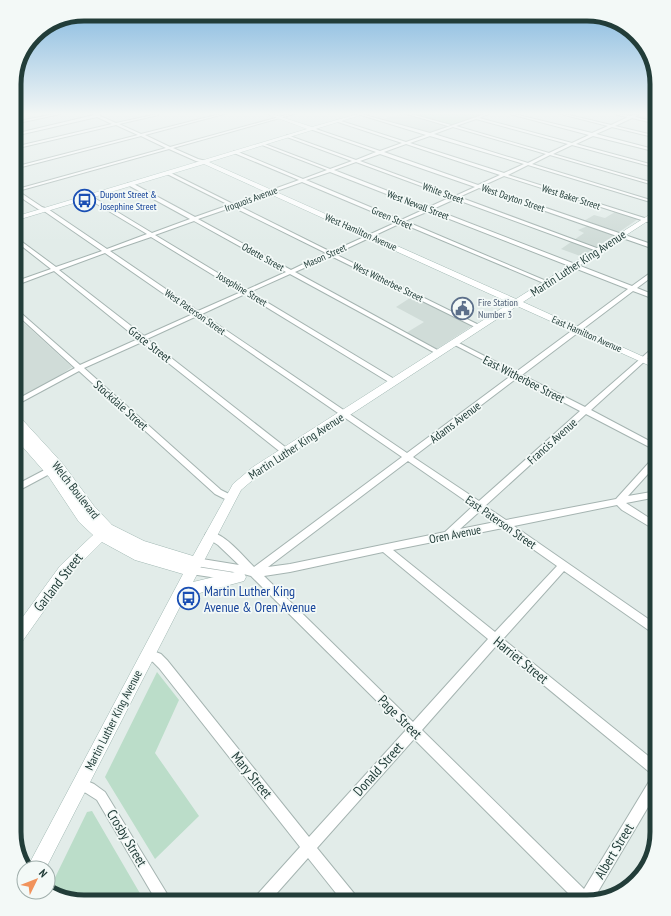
<svg xmlns="http://www.w3.org/2000/svg" width="671" height="916" viewBox="0 0 671 916" font-family="'PT Sans Narrow',sans-serif">
<style>
.built{fill:#d0dcd8}
.green{fill:#bbddc9}
.lines{fill:none;stroke-linecap:round;stroke-linejoin:round}
.street-casing{stroke:#a5b4b1;stroke-width:2}
.secondary-casing{stroke:#a1b8b3;stroke-width:1}
.street{fill:#fff;fill-rule:evenodd}
.secondary{fill:#fff;fill-rule:evenodd}
.labels{text-anchor:middle;dominant-baseline:central;stroke-width:3.5;stroke-linejoin:round;paint-order:stroke}
.far-street-label{font-size:10px;fill:#223d39;stroke:#f3f9f7}
.far-transit-label{font-size:10px;fill:#164399;stroke:#f3f9f7;text-anchor:start}
.far-service-label{font-size:10px;fill:#4e5e75;stroke:#f3f9f7;text-anchor:start}
.street-label{font-size:12px;fill:#223d39;stroke:#f3f9f7}
.near-street-label{font-size:14px;fill:#223d39;stroke:#f3f9f7}
.near-transit-label{font-size:14px;fill:#164399;stroke:#f3f9f7;text-anchor:start}
.rim{fill:none;stroke:#223d39;stroke-width:5}
</style>
<rect width="100%" height="100%" fill="#e2ece9"/>
<!-- built -->
<path class="built" d="M401,114H407L450,126L429,133L383,119Z
M615,212L638,219L583,257L561,249L584,233L578,230L590,225L582,222L594,215L605,218Z
M413,296L472,326L437,349L406,333L424,322L396,307Z
M14,314L72,367L43,387L14,401Z"/>
<!-- green -->
<path class="green" d="M412,114H485L452,125Z
M157,672L179,700L155,753L199,816L155,859L105,777Z
M92,811L145,902H80L48,892L87,812Z"/>
<g class="lines">
<defs>
<path id="street" d="M55,114H60L14,124V122Z
M93,114H100V116L116,123L158,114V115L119,124L141,134L220,114H224L145,135L170,147L290,114H294L173,148L198,159L206,161V163L196,161L169,149L18,191L42,207L48,209L107,249L147,234L87,198V196H91L152,233L190,219L128,185V183H132L195,217L229,205L167,174V172H169L233,204L299,180L234,153V151H236L303,179L327,170L262,145V143L330,169L352,161L287,137V135L356,160L376,152L310,129L313,128L380,151L402,143L335,121L338,120L406,142L426,135L361,115V114L430,133L485,114H488L479,118L572,143L589,135L510,114H514L592,133L608,126L561,114H565L611,125L628,117L617,115V114L631,116L639,114L635,117L657,122V124L632,118L615,126L657,136V138L612,127L596,134L657,150V152L593,136L576,144L657,166V168L572,145L553,154L657,184V186L550,155L532,164L657,202V204L528,165L508,175L657,222V225L504,176L482,186L657,246V250L479,188L459,197L602,250L597,251L455,199L433,209L632,286L657,268V273L637,288L657,296V300L633,291L522,375L585,407L655,346L657,345V350L591,410L657,445V451L586,414L485,506L506,520L616,499L654,457L657,456V464L628,496L657,491V497L626,503L657,523V531L622,510L617,505L514,526L657,625V636L564,571L503,639L657,763V792L593,900L587,902H577L414,739L317,848L357,897L359,902H343L308,858L269,902H253L255,897L300,847L159,668L153,662L144,658L143,654L144,650L148,649L161,654L167,660L309,837L406,730L251,576L240,573L196,566L193,565L191,562L193,559L196,558L239,565L218,545L207,538L205,535L207,532L210,531C228,537 241,554 254,567L402,457L197,316L147,339L289,450L290,452L289,454H283L142,342L84,368L221,490L233,496L234,498L233,500H227L215,494L79,371L14,406V401L75,368L14,312V307L80,365L138,339L54,271L14,286V282L51,269L14,240V236L56,267L102,251L44,211L38,209L14,193V190L166,148L141,136L14,169V167L138,135L116,125L14,149V147L112,124L97,117L14,136V134L94,115ZM476,119L568,144L549,153L456,126ZM453,127L546,154L528,163L434,134ZM430,136L524,164L504,173L410,143ZM406,144L500,175L478,185L384,152ZM380,154L475,187L455,196L360,161ZM356,162L451,197L429,207L334,170ZM330,172L425,209L401,220L306,180ZM302,182L397,222L331,252L237,205ZM233,207L326,253L291,270L198,219ZM429,211L628,289L516,372L457,342H453V344L512,375L407,453L202,314L245,294L392,384H396L397,382L396,380L250,292L290,274L439,355L442,353L441,352L295,272L331,256L477,328H481V326L335,254L401,223L546,284L551,283L405,221ZM194,221L286,272L246,290L155,235ZM151,237L241,292L198,311L110,251ZM105,253L193,314L144,336L59,270ZM517,378L580,411L479,501L413,457ZM408,461L473,506L445,532L290,564L268,567ZM480,511L495,522L460,529ZM503,528L557,566L495,632L393,550ZM383,552L488,639L413,722L264,576L290,572ZM496,646L653,775L584,889L422,730Z
M407,114H411L451,125L448,126Z
M54,465L58,468L57,470L14,493V486Z
M191,566L230,572L233,573L235,576L233,579L230,580L191,574L188,573L186,570L188,567Z
M80,778L94,784L105,792L172,902H157L97,800L86,793L76,788L74,784L76,780Z"/>
<path id="secondary" d="M267,114H272L312,127L358,114H364L209,162L516,299L657,210V215L523,302L657,363V369L517,306L261,473L241,490L193,582L239,571L244,573L246,577L244,581L185,597L46,868H27L183,574L135,560L102,542L70,574L19,646L14,648V629L60,566L93,535L79,522L49,477L14,437V426L18,427L22,432L14,423V414L18,415L63,464L94,506L112,525L144,541L193,556L233,484L253,467L510,303L204,164L14,221V217L307,129Z"/>
</defs>
<!-- street casing -->
<use href="#street" class="street-casing"/>
<!-- secondary casing -->
<use href="#secondary" class="secondary-casing"/>
<!-- street -->
<use href="#street" class="street"/>
<!-- secondary -->
<use href="#secondary" class="secondary"/>
</g>
<!-- sky -->
<linearGradient id="sky" x2="0" y2="1"><stop stop-color="#83b8df"/><stop offset="0.47" stop-color="#f2f6f5"/><stop offset="1" stop-color="#f2f6f5" stop-opacity="0"/></linearGradient>
<rect width="671" height="242" fill="url(#sky)"/>
<!-- icons -->
<defs>
<symbol id="bus-ring" viewBox="-11 -11 22 22"><circle r="9.5" fill="#f3f9f7" stroke="#1a4fb4" stroke-width="1.5"/><path d="M-5-6H5V4H4V6H2V4H-2V6H-4V4H-5ZM-3.5-4V0h7V-4ZM-3.5 1.2v1.5H-2V1.2ZM2 1.2v1.5H3.5V1.2Z" fill="#1a4fb4"/></symbol>
<symbol id="civic-ring" viewBox="-11 -11 22 22"><circle r="9.5" fill="#f3f9f7" stroke="#5c6f8a" stroke-width="1.5"/><path d="M-.6-6.5H3V-4.5H.6V-3L4-1V1h2V6H-6V1h2V-1L-.6-3ZM-1.2 2.5V6h2.4V2.5Z" fill="#5c6f8a"/></symbol>
</defs>
<g fill-rule="evenodd">
<use href="#bus-ring" x="72" y="188" width="25" height="25"/>
<use href="#civic-ring" x="450" y="296" width="25" height="25"/>
<use href="#bus-ring" x="176" y="586" width="25" height="25"/>
</g>
<g class="labels">
<!-- far-street labels -->
<g class="far-street-label">
<text transform="translate(443 193) rotate(20)">White Street</text>
<text transform="translate(571 197) rotate(18)">West Baker Street</text>
<text transform="translate(513 198) rotate(19)">West Dayton Street</text>
<text transform="translate(251 199) rotate(-20)">Iroquois Avenue</text>
<text transform="translate(418 205) rotate(21)">West Newall Street</text>
<text transform="translate(392 218) rotate(23)">Green Street</text>
<text transform="translate(361 232) rotate(24)">West Hamilton Avenue</text>
<text transform="translate(325 256) rotate(-24)">Mason Street</text>
<text transform="translate(263 257) rotate(29)">Odette Street</text>
<text transform="translate(388 282) rotate(26)">West Witherbee Street</text>
<text transform="translate(242 289) rotate(31)">Josephine Street</text>
<text transform="translate(195 312) rotate(35)">West Paterson Street</text>
<text transform="translate(587 334) rotate(24)">East Hamilton Avenue</text>
</g>
<!-- far-transit labels -->
<g class="far-transit-label">
<text x="100" y="194">Dupont Street &amp;<tspan x="100" dy="12">Josephine Street</tspan></text>
</g>
<!-- far-service labels -->
<g class="far-service-label">
<text x="478" y="302">Fire Station<tspan x="478" dy="12">Number 3</tspan></text>
</g>
<!-- street labels -->
<g class="street-label">
<text transform="translate(578 263) rotate(-33)">Martin Luther King Avenue</text>
<text transform="translate(150 344) rotate(38)">Grace Street</text>
<text transform="translate(524 379) rotate(27)">East Witherbee Street</text>
<text transform="translate(121 405) rotate(42)">Stockdale Street</text>
<text transform="translate(455 422) rotate(-37)">Adams Avenue</text>
<text transform="translate(552 441) rotate(-42)">Francis Avenue</text>
<text transform="translate(296 446) rotate(-33)">Martin Luther King Avenue</text>
<text transform="translate(76 490) rotate(52)">Welch Boulevard</text>
<text transform="translate(501 522) rotate(35)">East Paterson Street</text>
<text transform="translate(455 534) rotate(-11)">Oren Avenue</text>
<text transform="translate(113 720) rotate(-63)">Martin Luther King Avenue</text>
</g>
<!-- near-street labels -->
<g class="near-street-label">
<text transform="translate(58 582) rotate(-52)">Garland Street</text>
<text transform="translate(521 660) rotate(39)">Harriet Street</text>
<text transform="translate(400 717) rotate(45)">Page Street</text>
<text transform="translate(378 769) rotate(-48)">Donald Street</text>
<text transform="translate(252 775) rotate(51)">Mary Street</text>
<text transform="translate(127 838) rotate(59)">Crosby Street</text>
<text transform="translate(614 851) rotate(-59)">Albert Street</text>
</g>
<!-- near-transit labels -->
<g class="near-transit-label">
<text x="204" y="591">Martin Luther King<tspan x="204" dy="16">Avenue &amp; Oren Avenue</tspan></text>
</g>
</g>
<!-- crop -->
<path d="M0 0H671V916H0ZM84 21H587A63 63 0 0 1 650 84V832A63 63 0 0 1 587 895H84A63 63 0 0 1 21 832V84A63 63 0 0 1 84 21Z" fill="#f3f9f7" fill-rule="evenodd"/>
<path class="rim" d="M84 21H587A63 63 0 0 1 650 84V832A63 63 0 0 1 587 895H84A63 63 0 0 1 21 832V84A63 63 0 0 1 84 21Z"/>
<!-- north arrow -->
<g transform="translate(36 880) rotate(47)"><circle r="19" fill="#f3f9f7" stroke="#9faeab"/>
<path d="M0-3L7 15L0 10L-7 15Z" fill="#f1935c"/>
<text y="-6" font-size="11" font-weight="bold" text-anchor="middle" fill="#223d39">N</text>
</g>
</svg>
